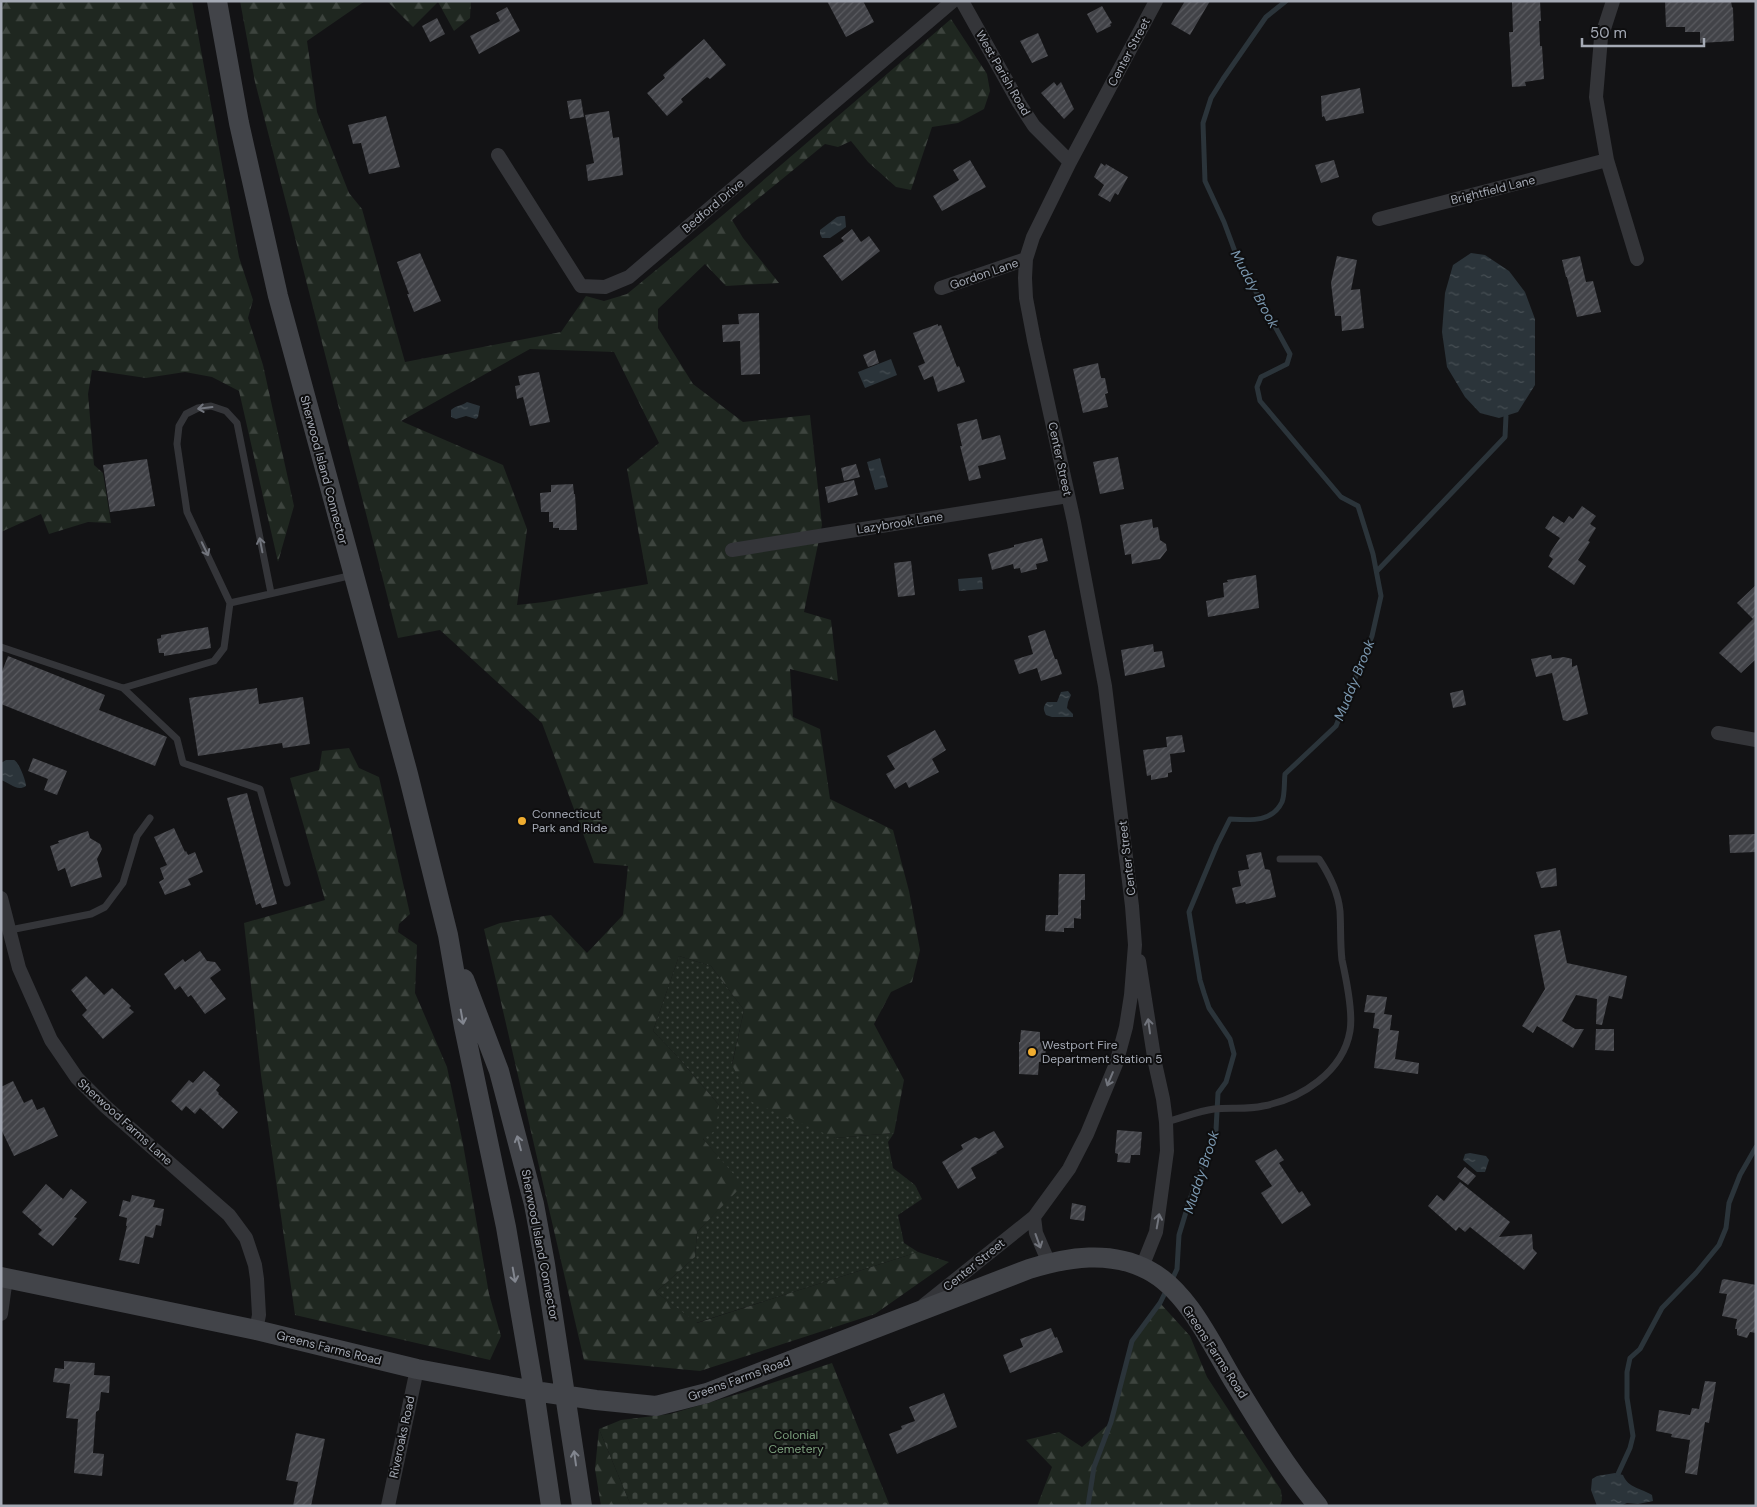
<svg xmlns="http://www.w3.org/2000/svg" width="1757" height="1507" viewBox="0 0 1757 1507" font-family="'DM Sans',sans-serif">
<style>
.grass{fill:url(#grass-dots)}
.forest{fill:url(#forest-firs);fill-rule:evenodd}
.cemetery{fill:url(#cemetery-stones)}
.water{fill:url(#water-ripples)}
.lines{fill:none;stroke-linecap:round;stroke-linejoin:round}
.stream{stroke:#2b343a;stroke-width:5}
.building{fill:url(#building-hatch)}
.lane{stroke:#343539;stroke-width:7}
.street{stroke:#343539;stroke-width:14}
.secondary{stroke:#424449;stroke-width:20}
.oneway{stroke:#72757d}
.oneway2{stroke:#82868f}
.poi-dot{fill:#f0ad30;stroke:#0e0e0f;stroke-width:2}
.labels{text-anchor:middle;dominant-baseline:central;stroke-width:4;stroke-linejoin:round;paint-order:stroke}
.street-label{font-size:12px;fill:#a5aab5;stroke:#0e0e0f}
.poi-label{font-size:12px;fill:#a5aab5;stroke:#0e0e0f;text-anchor:start}
.park-label{font-size:12px;fill:#7ca07d;stroke:#0e0e0f}
.water-label{font-size:14px;font-style:italic;fill:#7b98b0;stroke:#0e0e0f}
</style>
<defs>
<pattern id="grass-dots" width="8" height="8" patternUnits="userSpaceOnUse" patternTransform="scale(1.25)"><rect width="8" height="8" fill="#1f2720"/><path d="M2 2h.1M6 6h.1" fill="none" stroke="#3d443e" stroke-width="1.8" stroke-linecap="round"/></pattern>
<pattern id="forest-firs" width="22" height="20" patternUnits="userSpaceOnUse" patternTransform="scale(1.25)"><rect width="22" height="20" fill="#1f2720"/><path d="M5 1l3.5 6h-7zM16 11l3.5 6h-7z" fill="#3d443e"/></pattern>
<pattern id="cemetery-stones" width="16" height="16" patternUnits="userSpaceOnUse" patternTransform="scale(1.25)"><rect width="16" height="16" fill="#1f2720"/><path d="M2 7V4a2 2 0 0 1 4 0v3zM10 15v-3a2 2 0 0 1 4 0v3z" fill="#3d443e"/></pattern>
<pattern id="water-ripples" width="26" height="14" patternUnits="userSpaceOnUse" patternTransform="scale(1.25)"><rect width="26" height="14" fill="#2b343a"/><path d="M2 4q2-2 4 0t4 0M15 11q2-2 4 0t4 0" fill="none" stroke="#474f54"/></pattern>
<pattern id="building-hatch" width="6" height="6" patternUnits="userSpaceOnUse" patternTransform="scale(1.25)"><rect width="6" height="6" fill="#424348"/><path d="M-1 1l2-2M0 6l6-6M5 7l2-2" fill="none" stroke="#5a5b60"/></pattern>
</defs>
<rect width="100%" height="100%" fill="#131315"/>
<!-- grass -->
<path class="grass" d="M679,956L711,966L744,1010L732,1064L835,1138L894,1133L888,1142L893,1168L915,1185L922,1199L898,1215L904,1243L918,1252L696,1323L656,1292L695,1257L697,1232L742,1185L703,1139L719,1105L676,1055L653,1031Z"/>
<!-- forest -->
<path class="forest" d="M1,1H192L239,257L253,300L248,318L263,365L294,506L278,562L239,391L212,377L185,372L146,378L92,370L88,394L94,465L103,473L111,523L88,522L49,534L41,514L1,532Z
M240,1H365L307,41L317,112L349,193L362,209L405,362L561,332L586,296L604,301L627,294L724,214L951,19L987,74L990,91L984,109L958,123L932,127L911,190L896,187L868,162L851,141L838,147L825,144L732,220L743,238L779,283L726,286L705,264L658,309V328L693,384L743,422L810,415L822,525L804,612L831,620L838,681L790,669L793,717L820,729L830,799L893,830L909,891L920,950L912,982L891,992L874,1024L904,1080L894,1133L835,1138L752,1102L732,1065L744,1010L711,966L679,956L653,1031L676,1055L719,1105L716,1130L703,1139L743,1185L697,1232L695,1257L656,1292L697,1323L918,1252L949,1262L875,1314L700,1371L584,1360L484,929L500,923L551,915L587,953L623,915L628,866L594,863L542,723L440,630L398,638L255,82ZM530,349L614,352L659,443L627,469L648,584L544,602L517,605L527,529L503,465L401,421Z
M387,1H471L470,18L454,31L438,2L413,27Z
M349,748L359,768L379,777L410,914L399,924L398,932L417,945L415,993L447,1067L463,1144L489,1294L501,1336L490,1360L295,1315L261,1075L244,923L325,900L290,778L319,770L322,751Z
M1160,1303L1190,1336L1207,1377L1281,1490L1282,1500L1280,1506H1037L1052,1467L1026,1440L1059,1432L1082,1447L1111,1422L1132,1341Z
M599,1429L631,1506H601L595,1469Z"/>
<!-- cemetery -->
<path class="cemetery" d="M832,1363L890,1506H631L599,1429L621,1420L670,1414L745,1392Z"/>
<!-- water -->
<path class="water" d="M841,216H845L846,227L830,238H822L820,234V230L837,217Z
M1471,253L1485,255L1509,271L1525,292L1535,319V385L1518,412L1499,418L1480,413L1465,397L1447,367L1442,332L1445,293L1453,265Z
M891,359L897,375L865,388L858,372Z
M467,402L480,406L478,417L476,419L466,416L456,419L451,417V410C456,405 462,406 467,402Z
M880,458L888,487L875,490L867,462Z
M982,577L983,589L959,591L958,579Z
M1068,691L1071,695L1068,702L1067,708L1073,714V717H1052L1046,715C1043,709 1043,707 1047,702H1057L1061,692Z
M6,760C8,760 13,760 14,760C19,762 26,781 26,786C17,792 10,783 1,780V763Z
M1470,1153L1486,1156L1489,1160L1485,1172H1477L1463,1160L1465,1154Z
M1615,1473L1623,1475C1628,1488 1641,1488 1652,1495L1653,1501L1638,1504L1627,1503L1620,1506H1597L1591,1490L1592,1479L1597,1476Z"/>
<g class="lines">
<!-- stream -->
<path class="stream" d="M1377,571L1505,437L1506,416
M1171,1282L1177,1269L1179,1235L1189,1202L1216,1130L1218,1093L1226,1082L1234,1054L1230,1039L1209,1008L1204,993L1200,980L1189,912L1217,845L1230,819C1249,820 1272,823 1282,802C1285,795 1284,782 1285,774L1336,726L1372,636L1381,596L1373,554L1358,506L1341,497L1260,401L1257,387L1261,377L1287,364L1290,354L1237,257L1224,222L1205,181L1203,123L1211,98L1223,79L1266,17L1286,1
M1618,1474L1630,1448L1633,1436L1627,1398V1372L1630,1358L1640,1349L1662,1308L1696,1273L1719,1245L1726,1228L1729,1203L1740,1175L1756,1147
M1088,1506L1094,1467L1111,1422L1132,1341L1160,1303L1167,1289"/>
</g>
<!-- building -->
<path class="building" d="M827,1H863L874,22L846,37Z
M1185,1H1210L1190,35L1171,24Z
M1540,1L1541,21H1539L1540,46H1542L1544,79L1525,82L1526,86L1512,87L1509,32H1513L1512,2Z
M1665,1H1731L1732,7L1733,8L1734,41L1700,43V32H1685V27H1666Z
M1102,6L1112,23L1110,24L1111,26L1097,33L1087,14Z
M507,7L520,31L479,54L470,36L500,21L496,13Z
M437,18L445,34L430,42L422,26Z
M1038,33L1048,56L1032,63L1020,41Z
M704,39L726,65L710,79L707,77L681,99L683,102L667,116L647,93L665,78L663,75Z
M1054,82L1057,86L1061,82L1074,109L1064,119L1041,93Z
M1360,88L1364,113L1326,121L1324,116L1322,117L1321,96Z
M581,99L584,117L570,119L567,101Z
M609,111L613,138L619,137L623,175L588,181L586,165L594,163L585,115Z
M386,116L400,167L369,174L361,143L353,144L348,125Z
M970,160L986,187L942,211L933,196L959,180L953,170Z
M1334,160L1339,177L1321,183L1315,165Z
M1101,163L1105,166L1106,164L1128,177L1118,195L1115,193L1110,202L1098,195L1104,185L1094,177Z
M852,229L861,242L869,236L880,251L842,281L823,256L844,241L841,238Z
M420,253L441,301L414,312L407,294H409L397,262Z
M1337,256L1357,260L1351,290L1360,289L1364,328L1342,331L1341,316H1335L1331,283Z
M1580,256L1586,282L1593,281L1601,312L1577,317L1567,277H1566L1562,260Z
M759,313L760,374L741,375L740,341L723,342L722,325L739,324L738,314Z
M938,324V326L941,325L957,367L959,366L965,382L938,392L933,376L924,380L918,366L925,363L913,333Z
M875,350L879,363L868,367L863,355Z
M1098,363L1101,378H1105L1108,393L1105,394L1108,407L1083,413L1073,369Z
M539,372L550,422L530,426L523,397L517,399L515,386L520,385L518,376Z
M977,419L982,440L1000,435L1006,459L978,466L981,478L969,481L960,446H962L957,424Z
M1118,457L1124,489L1100,494L1093,462Z
M147,459L155,506L110,512L103,465Z
M856,464L860,477L844,481L841,468Z
M854,480L858,495L828,503L825,487Z
M573,484L574,494H575L577,530H559V528H553V522H549V512H541L540,493L551,492V485Z
M1582,506L1596,516L1590,524L1596,528L1588,541L1590,542L1578,560L1586,566L1574,585L1548,567L1553,559L1549,556L1551,551L1560,538L1545,528L1553,516L1564,523L1569,516L1573,519Z
M1152,519L1153,528L1158,527L1160,540L1166,544L1167,550L1160,559L1132,564L1131,554L1125,555L1120,525Z
M1042,538L1048,561L1036,564L1037,569L1021,573L1020,568L1014,569L1013,564L992,570L988,554L1014,547V545Z
M911,561L915,595L898,597L894,563Z
M1256,575L1259,608L1208,617L1206,601L1224,597L1223,583L1228,582L1227,580Z
M1756,585V659L1741,673L1719,653L1753,619L1737,603Z
M208,627L211,648L164,656V653H159L157,639L161,638V635Z
M1045,630L1055,659H1057L1062,674L1041,681L1037,668L1019,674L1014,660L1033,654L1028,636Z
M1153,644L1154,652L1162,651L1165,667L1125,676L1121,650Z
M1551,655L1552,659L1564,657L1572,659V667L1577,665L1588,714L1567,721L1563,720L1552,673L1536,677L1531,659Z
M8,656L105,695L99,710L167,737L155,766L1,704V674Z
M257,688L259,704L303,697L310,744L283,748L282,743L198,756L189,698Z
M1463,690L1466,705L1453,708L1450,693Z
M935,730L946,750L932,759L939,772L909,788L906,782L895,789L886,774L895,769L887,756Z
M1182,735L1185,752L1170,754L1172,772L1168,773V777L1151,780V775L1147,776L1143,750L1167,747L1166,737Z
M33,758L67,771L57,795L44,790L48,779L28,771Z
M247,793L277,904L262,908L260,903L256,905L227,798Z
M174,828L185,852L186,851L188,855L195,852L203,872L188,879L191,885L165,895L159,882L164,879L160,868L167,865L154,837Z
M88,831L90,838L100,844L102,849L97,859L102,877L71,887L65,868L58,871L50,846L59,843L58,841Z
M1756,834V852L1730,853L1729,835Z
M1261,852L1265,869L1270,870L1276,897L1246,904L1245,902L1236,904L1232,888L1241,886L1238,871L1249,869L1246,855Z
M1556,868L1557,886L1541,888L1536,872Z
M1059,874H1085V900H1081V919L1074,918V928H1064V932L1045,931L1046,915H1058Z
M1560,930L1567,963L1627,976L1622,999L1609,996L1602,1025L1596,1024L1597,999L1576,995L1562,1021L1575,1029H1584L1573,1048L1537,1026L1533,1033L1522,1026L1545,989L1534,935Z
M200,951L207,961L215,962L221,970L210,978L226,999L205,1014L191,995L188,997L180,986L175,990L164,974L183,959L185,962Z
M86,976L104,995L112,988L131,1006L129,1008L134,1012L103,1039L82,1015L87,1010L71,990Z
M1367,995L1387,997L1384,1014L1392,1015L1390,1030L1399,1031L1395,1059L1419,1063L1418,1074L1374,1068L1379,1029L1373,1028L1375,1013L1364,1012Z
M1596,1029H1614V1051L1595,1050Z
M1021,1030L1040,1032V1042L1046,1043L1045,1062H1039L1038,1075L1019,1074V1042H1020Z
M204,1071L220,1085L216,1090L219,1093L218,1094L238,1112L223,1129L200,1108L195,1114L186,1106L182,1111L171,1101L189,1080L193,1083Z
M13,1081L24,1103L32,1099L37,1110L44,1107L58,1136L14,1156L1,1129V1087Z
M1117,1130L1142,1132L1140,1155H1131L1130,1163L1117,1162L1118,1154L1115,1153Z
M994,1131L1004,1147L996,1152L997,1153L971,1168L976,1178L958,1189L942,1162L963,1149L961,1145L975,1137L979,1139Z
M1276,1149L1284,1160L1279,1163L1299,1193L1302,1191L1311,1205L1282,1224L1261,1193L1272,1186L1255,1161Z
M1465,1167L1476,1176L1468,1185L1457,1177Z
M1460,1182L1510,1222L1499,1237L1532,1234L1533,1249L1537,1253L1524,1270L1470,1227L1465,1232L1459,1227L1456,1231L1428,1206L1437,1195L1444,1201Z
M46,1184L63,1199L71,1189L87,1202L74,1217L77,1218L53,1246L38,1234L42,1230L22,1212Z
M132,1195L155,1200L153,1207L164,1209L161,1226L156,1225L153,1238L145,1236L139,1264L119,1260L127,1226H126L127,1218L119,1216L123,1200L130,1202Z
M1072,1203L1086,1206L1084,1221L1070,1219Z
M1724,1279L1756,1285V1333L1750,1332L1747,1338L1737,1335V1329H1735L1737,1319L1722,1316L1727,1294L1719,1293L1722,1280Z
M1051,1328L1055,1338L1057,1337L1063,1352L1010,1373L1003,1355L1023,1347L1020,1339Z
M64,1361L95,1363L94,1375L110,1376L109,1393L101,1392L99,1410L96,1412L93,1453L104,1454L102,1476L74,1473L78,1419L66,1418L70,1384L53,1382L55,1368L64,1369Z
M1705,1381L1716,1382L1709,1423L1705,1422L1697,1475L1685,1473L1690,1440L1671,1437L1672,1434L1656,1431L1659,1410L1690,1415L1692,1408L1699,1409Z
M944,1393L957,1427L897,1454L889,1434L902,1429L901,1426L915,1421L909,1407Z
M296,1433L325,1439L311,1506H293L298,1482L286,1480Z"/>
<g class="lines">
<!-- lane -->
<path class="lane" d="M230,603L353,575
M1,647L123,688L214,661L224,648L230,603L187,512L177,444L179,426L186,414L198,408L211,406L226,411L237,423L271,593
M123,688L177,739L183,763L260,789L287,883
M10,930L91,914L105,907L123,883L137,836L150,818
M1166,1122C1182,1118 1198,1111 1214,1109C1230,1107 1247,1110 1263,1106C1301,1099 1343,1072 1350,1031C1353,1014 1346,978 1342,960C1340,943 1341,927 1340,911C1338,891 1329,874 1319,859H1280"/>
<!-- street -->
<path class="street" d="M962,1L1019,103L1034,126L1070,162
M1613,1L1601,38L1596,97L1607,160L1637,259
M498,155L581,286L605,287L629,277L953,1
M1379,219L1607,160
M941,288L1026,259
M732,550L1068,496
M1718,733L1756,740
M1,898L19,968L51,1040L77,1078L106,1107L229,1215L246,1238L255,1265L257,1279L259,1315L256,1330
M1139,961L1155,1063L1163,1099L1166,1122L1167,1151L1156,1232L1142,1267
M1034,1217L1036,1233L1049,1263
M924,1305L1034,1217L1069,1169L1087,1134L1116,1064L1126,1027L1131,995L1135,945L1132,906L1105,686L1074,522L1034,340L1026,298L1025,278L1026,259L1033,237L1070,162L1156,1
M1,1314L6,1278
M388,1506L417,1369"/>
<!-- secondary -->
<path class="secondary" d="M217,1L239,123L278,296L408,774L448,935L464,1027L506,1227L534,1391L551,1506
M464,979L499,1071L534,1204L545,1264L582,1506
M1,1277L256,1330L417,1369L534,1391L596,1400L656,1406L707,1393L1029,1269C1068,1257 1110,1250 1148,1270C1187,1290 1211,1343 1233,1380C1259,1423 1286,1467 1318,1506"/>
</g>
<!-- one-way arrows -->
<defs><path id="oneway-shaft" d="M-6 0H5M1.5-3L5.5 0L1.5 3" fill="none" stroke-width="1.6" stroke-linecap="round" stroke-linejoin="round" transform="scale(1.25)"/></defs>
<g class="oneway">
<use href="#oneway-shaft" transform="translate(205 408) rotate(173)"/>
<use href="#oneway-shaft" transform="translate(261 545) rotate(-101)"/>
<use href="#oneway-shaft" transform="translate(205 549) rotate(64)"/>
<use href="#oneway-shaft" transform="translate(1149 1026) rotate(-98)"/>
<use href="#oneway-shaft" transform="translate(1110 1079) rotate(113)"/>
<use href="#oneway-shaft" transform="translate(1158 1221) rotate(-80)"/>
<use href="#oneway-shaft" transform="translate(1038 1241) rotate(70)"/>
</g>
<g class="oneway2">
<use href="#oneway-shaft" transform="translate(462 1017) rotate(80)"/>
<use href="#oneway-shaft" transform="translate(519 1143) rotate(-105)"/>
<use href="#oneway-shaft" transform="translate(514 1275) rotate(80)"/>
<use href="#oneway-shaft" transform="translate(575 1458) rotate(-98)"/>
</g>
<!-- markers -->
<g class="poi-dot">
<circle cx="522" cy="821" r="5"/>
<circle cx="1032" cy="1052" r="5"/>
</g>
<g class="labels">
<!-- street labels -->
<g class="street-label">
<text transform="translate(1129 52) rotate(-62)">Center Street</text>
<text transform="translate(1003 73) rotate(60)">West Parish Road</text>
<text transform="translate(1493 190) rotate(-14)">Brightfield Lane</text>
<text transform="translate(713 206) rotate(-40)">Bedford Drive</text>
<text transform="translate(984 274) rotate(-19)">Gordon Lane</text>
<text transform="translate(1060 459) rotate(78)">Center Street</text>
<text transform="translate(324 470) rotate(75)">Sherwood Island Connector</text>
<text transform="translate(900 523) rotate(-9)">Lazybrook Lane</text>
<text transform="translate(1127 858) rotate(-97)">Center Street</text>
<text transform="translate(125 1122) rotate(42)">Sherwood Farms Lane</text>
<text transform="translate(540 1245) rotate(79)">Sherwood Island Connector</text>
<text transform="translate(974 1265) rotate(-39)">Center Street</text>
<text transform="translate(329 1348) rotate(14)">Greens Farms Road</text>
<text transform="translate(1215 1352) rotate(57)">Greens Farms Road</text>
<text transform="translate(739 1379) rotate(-20)">Greens Farms Road</text>
<text transform="translate(402 1437) rotate(-78)">Riveroaks Road</text>
</g>
<!-- poi labels -->
<g class="poi-label">
<text x="532" y="814">Connecticut<tspan x="532" dy="14">Park and Ride</tspan></text>
<text x="1042" y="1045">Westport Fire<tspan x="1042" dy="14">Department Station 5</tspan></text>
</g>
<!-- park labels -->
<g class="park-label">
<text x="796" y="1435">Colonial<tspan x="796" dy="14">Cemetery</tspan></text>
</g>
<!-- water labels -->
<g class="water-label">
<text transform="translate(1255 289) rotate(62)">Muddy Brook</text>
<text transform="translate(1354 680) rotate(-68)">Muddy Brook</text>
<text transform="translate(1201 1172) rotate(-72)">Muddy Brook</text>
</g>
</g>
<!-- border -->
<rect width="1757" height="1507" fill="none" stroke="#a5aab5" stroke-width="5"/>
<!-- scale -->
<path d="M1582 38v8h122v-8" fill="none" stroke="#a5aab5" stroke-width="2.5"/>
<text x="1590" y="38" font-size="15" fill="#a5aab5" stroke="#0e0e0f" stroke-width="4" paint-order="stroke">50 m</text>
</svg>
